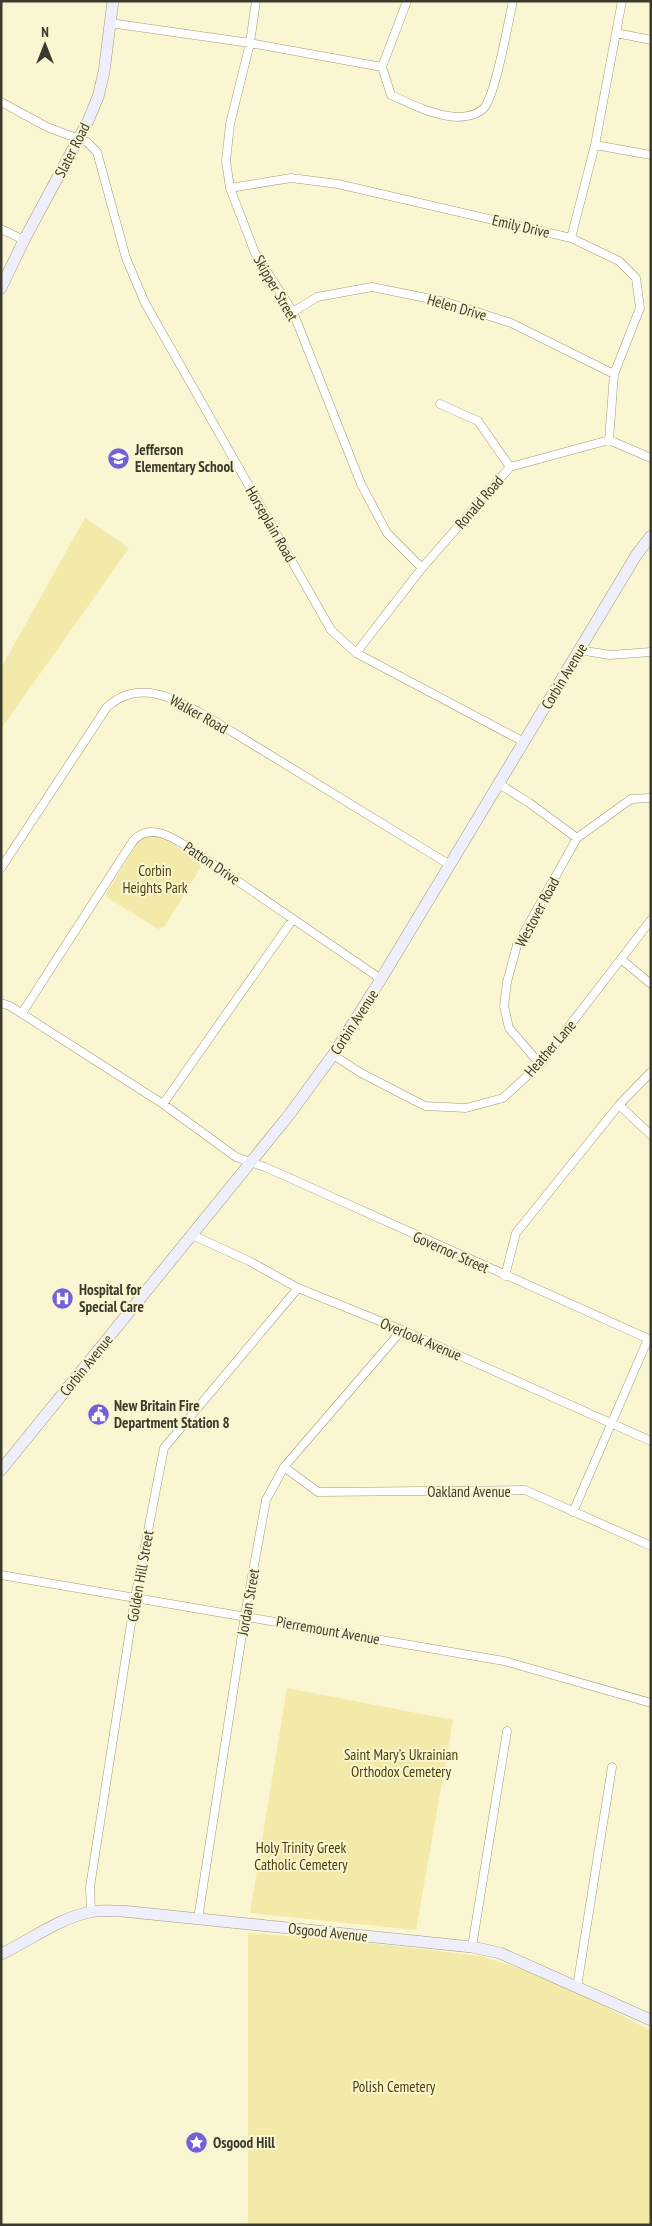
<svg xmlns="http://www.w3.org/2000/svg" width="652" height="2226" viewBox="0 0 652 2226" font-family="'PT Sans Narrow',sans-serif">
<style>
.green{fill:#f3e9a8}
.lines{fill:none;stroke-linecap:round;stroke-linejoin:round}
.street-casing{stroke:#9f9a78;stroke-width:9}
.secondary-casing{stroke:#9f9a78;stroke-width:12}
.street{stroke:#fff;stroke-width:8}
.secondary{stroke:#efeefb;stroke-width:11}
.labels{text-anchor:middle;dominant-baseline:central;stroke-width:4;stroke-linejoin:round;paint-order:stroke}
.street-label{font-size:15px;fill:#3c3a2c;stroke:#fbf6d2}
.poi-label{font-size:15px;font-weight:bold;fill:#3c3a2c;stroke:#fbf6d2;text-anchor:start}
.park-label{font-size:15px;fill:#4c4207;stroke:#fbf6d2}
</style>
<rect width="100%" height="100%" fill="#fbf6d2"/>
<!-- green -->
<path class="green" d="M85,518L129,548L1,729V668Z
M154,835L164,838L198,861L201,867L165,926L158,929L108,898L106,894L136,845L146,836Z
M287,1688L453,1720L416,1930L250,1913Z
M248,1933L343,1940L481,1956L536,1974L583,1995L651,2031V2225H248Z"/>
<g class="lines">
<defs>
<path id="street" d="M256,1L250,43L230,124L226,161L230,188L255,253L293,312L361,484L387,533L422,568
M407,1L382,67L391,95C409,103 428,113 448,116C459,118 475,117 484,108C496,94 508,23 513,1
M110,23L250,43L382,67
M616,33L651,40
M1,102L47,127L87,142L97,152L126,258L145,303L331,630L356,653L524,742
M595,145L651,155
M230,188L291,178L338,184L571,238L619,261L636,278L640,308L614,374L609,440
M1,229L24,240
M571,238L595,145L622,1
M293,312L317,297L372,287L446,302L511,323L614,374
M440,404L478,421L510,467
M579,650L610,655L651,652
M356,653L422,568L510,467L609,440L651,458
M499,784L528,802L577,838
M1,868L107,707C140,677 176,700 208,717L450,865
M622,960L651,984
M1,1003L10,1006L163,1104L236,1157L265,1167L651,1340
M22,1013L131,844C148,819 176,839 195,852L381,979
M333,1055L361,1073L425,1106L466,1108L503,1098L540,1064L651,920
M540,1064L509,1028L504,1006L507,982L517,945L577,838L631,799L651,798
M163,1104L293,919
M619,1105L651,1135
M192,1235L249,1261L298,1288L402,1330L651,1441
M505,1276L516,1233L619,1105L651,1072
M284,1467L318,1492L525,1490L651,1546
M573,1512L648,1339
M1,1575L504,1661L651,1703
M91,1911L90,1887L135,1598L164,1448L298,1288
M198,1919L245,1615L266,1500L284,1467L402,1330
M472,1947L507,1731
M577,1987L612,1767"/>
<path id="secondary" d="M1,288L24,240L88,121L98,97L104,72L113,1
M1,1470L289,1115L333,1055L381,979L637,554L651,536
M1,1954C31,1940 57,1919 90,1912C100,1910 112,1911 122,1911L472,1947L500,1953L651,2020"/>
</defs>
<!-- street casing -->
<use href="#street" class="street-casing"/>
<!-- secondary casing -->
<use href="#secondary" class="secondary-casing"/>
<!-- street -->
<use href="#street" class="street"/>
<!-- secondary -->
<use href="#secondary" class="secondary"/>
</g>
<!-- icons -->
<defs>
<symbol id="school-disc" viewBox="-11 -11 22 22"><circle r="9.5" fill="#7361db" stroke="#fbf6d2"/><path d="M0-5L7-2L0 1L-7-2ZM-4 1L0 2.5L4 1V4Q0 6-4 4Z" fill="#fff"/></symbol>
<symbol id="hospital-disc" viewBox="-11 -11 22 22"><circle r="9.5" fill="#7361db" stroke="#fbf6d2"/><path d="M-5-5h3v3.5h4V-5h3V5h-3V1.5h-4V5h-3Z" fill="#fff"/></symbol>
<symbol id="civic-disc" viewBox="-11 -11 22 22"><circle r="9.5" fill="#7361db" stroke="#fbf6d2"/><path d="M-.6-6.5H3V-4.5H.6V-3L4-1V1h2V6H-6V1h2V-1L-.6-3ZM-1.2 2.5V6h2.4V2.5Z" fill="#fff"/></symbol>
<symbol id="sight-disc" viewBox="-11 -11 22 22"><circle r="9.5" fill="#7361db" stroke="#fbf6d2"/><path d="M0-6L1.8-2.2L6-1.7L2.9 1.2L3.7 5.4L0 3.3L-3.7 5.4L-2.9 1.2L-6-1.7L-1.8-2.2Z" fill="#fff"/></symbol>
</defs>
<g fill-rule="evenodd">
<use href="#school-disc" x="106" y="446" width="25" height="25"/>
<use href="#hospital-disc" x="50" y="1286" width="25" height="25"/>
<use href="#civic-disc" x="86" y="1402" width="25" height="25"/>
<use href="#sight-disc" x="184" y="2130" width="25" height="25"/>
</g>
<g class="labels">
<!-- street labels -->
<g class="street-label">
<text transform="translate(72 150) rotate(-63)">Slater Road</text>
<text transform="translate(521 226) rotate(13)">Emily Drive</text>
<text transform="translate(276 288) rotate(60)">Skipper Street</text>
<text transform="translate(457 307) rotate(16)">Helen Drive</text>
<text transform="translate(479 502) rotate(-49)">Ronald Road</text>
<text transform="translate(271 524) rotate(60)">Horseplain Road</text>
<text transform="translate(564 676) rotate(-59)">Corbin Avenue</text>
<text transform="translate(199 714) rotate(29)">Walker Road</text>
<text transform="translate(212 863) rotate(34)">Patton Drive</text>
<text transform="translate(537 912) rotate(-62)">Westover Road</text>
<text transform="translate(354 1022) rotate(-57)">Corbin Avenue</text>
<text transform="translate(550 1048) rotate(-49)">Heather Lane</text>
<text transform="translate(451 1252) rotate(24)">Governor Street</text>
<text transform="translate(421 1339) rotate(23)">Overlook Avenue</text>
<text transform="translate(86 1365) rotate(-51)">Corbin Avenue</text>
<text x="469" y="1491">Oakland Avenue</text>
<text transform="translate(140 1576) rotate(-80)">Golden Hill Street</text>
<text transform="translate(248 1602) rotate(-80)">Jordan Street</text>
<text transform="translate(328 1630) rotate(10)">Pierremount Avenue</text>
<text transform="translate(328 1932) rotate(6)">Osgood Avenue</text>
</g>
<!-- poi labels -->
<g class="poi-label">
<text x="135" y="449">Jefferson<tspan x="135" dy="17">Elementary School</tspan></text>
<text x="79" y="1289">Hospital for<tspan x="79" dy="17">Special Care</tspan></text>
<text x="114" y="1405">New Britain Fire<tspan x="114" dy="17">Department Station 8</tspan></text>
<text x="213" y="2142">Osgood Hill</text>
</g>
<!-- park labels -->
<g class="park-label">
<text x="155" y="870">Corbin<tspan x="155" dy="17">Heights Park</tspan></text>
<text x="401" y="1754">Saint Mary’s Ukrainian<tspan x="401" dy="17">Orthodox Cemetery</tspan></text>
<text x="301" y="1847">Holy Trinity Greek<tspan x="301" dy="17">Catholic Cemetery</tspan></text>
<text x="394" y="2086">Polish Cemetery</text>
</g>
</g>
<!-- border -->
<rect width="652" height="2226" fill="none" stroke="#3c3a2c" stroke-width="5"/>
<!-- north arrow -->
<g transform="translate(45 45)" stroke="#fbf6d2" stroke-width="4" paint-order="stroke">
<path d="M0-4L9 19L0 12L-9 19Z" fill="#3c3a2c"/>
<text y="-8" font-size="14" font-weight="bold" text-anchor="middle" fill="#3c3a2c">N</text>
</g>
</svg>
